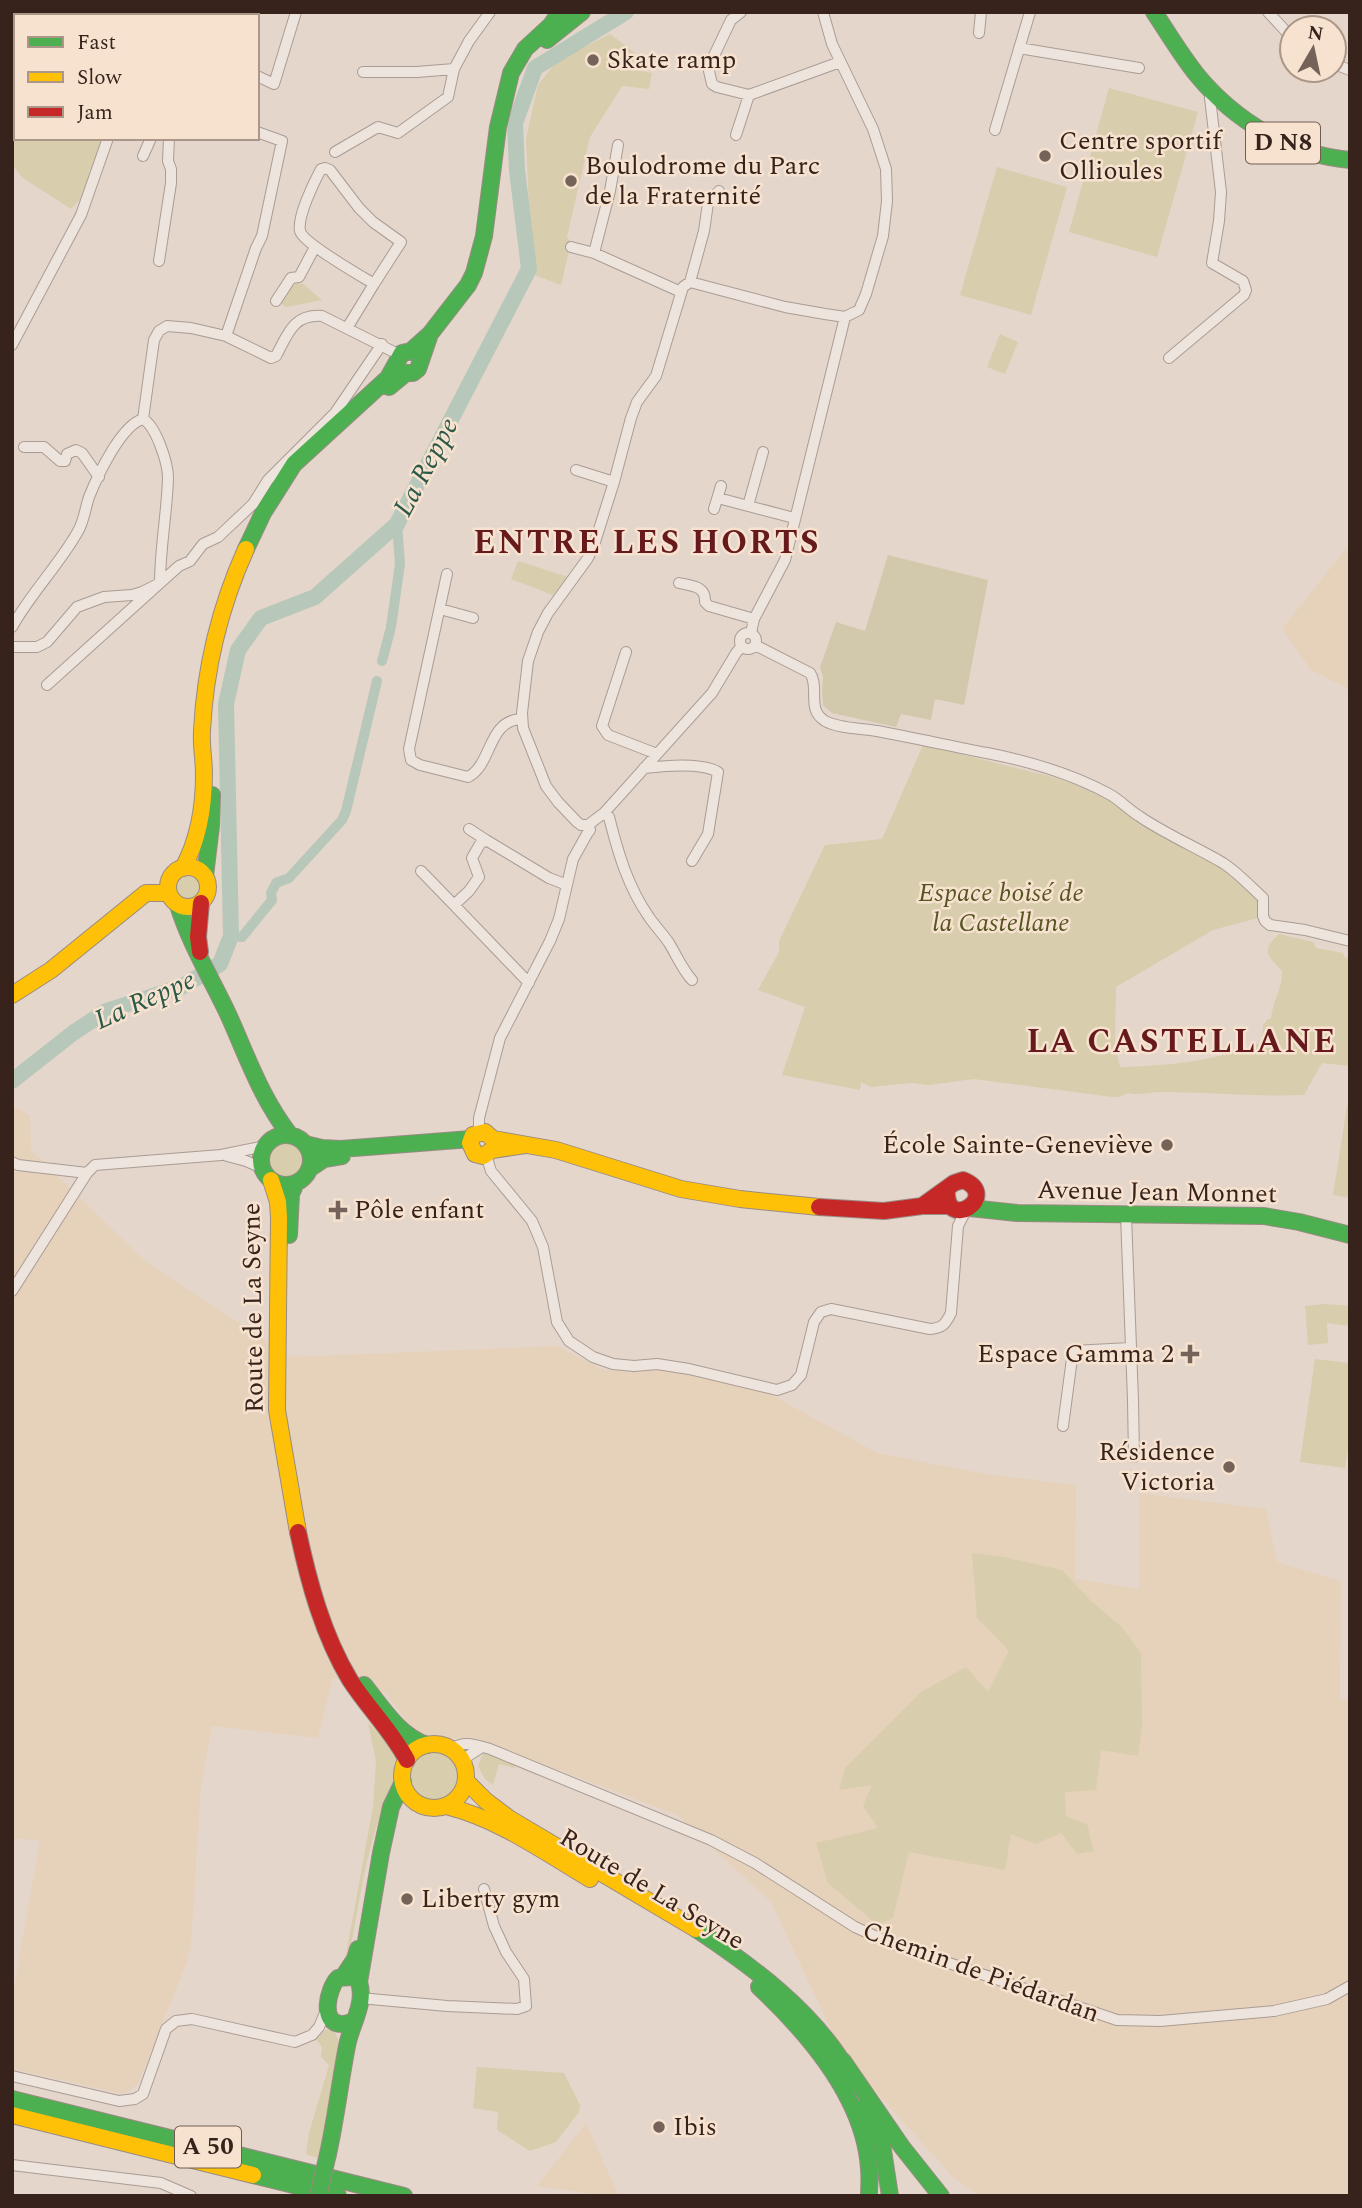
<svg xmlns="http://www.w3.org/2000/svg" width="1362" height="2208" viewBox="0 0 1362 2208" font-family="Spectral,serif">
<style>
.farmland{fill:#e6d2ba}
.green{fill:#d8cdac}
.cemetery{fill:#d2c8ac}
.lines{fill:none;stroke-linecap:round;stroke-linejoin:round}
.canal{stroke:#b7c7b9;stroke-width:10}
.river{stroke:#b7c7b9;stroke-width:16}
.street-casing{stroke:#aa9c94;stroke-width:12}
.fast-casing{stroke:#998b84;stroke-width:18}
.slow-casing{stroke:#998b84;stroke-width:18}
.jam-casing{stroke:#998b84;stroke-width:18}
.street{stroke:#ece4dd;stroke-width:10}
.fast{stroke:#4caf50;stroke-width:16}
.slow{stroke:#ffc107;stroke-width:16}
.jam{stroke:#c62828;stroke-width:16}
.fast-bridge-casing{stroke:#998b84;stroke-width:18;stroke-linecap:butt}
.fast-bridge{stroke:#4caf50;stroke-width:16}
.poi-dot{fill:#756259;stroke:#f7e2cf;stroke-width:2.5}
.labels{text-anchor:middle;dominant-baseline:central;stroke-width:5;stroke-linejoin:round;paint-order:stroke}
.shield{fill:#f7e2cf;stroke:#715c52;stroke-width:2}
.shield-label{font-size:24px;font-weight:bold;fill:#38231c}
.poi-label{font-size:26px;fill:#38231c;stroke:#f7e2cf;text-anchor:start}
.park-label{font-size:26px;font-style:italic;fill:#565622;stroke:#f7e2cf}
.street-label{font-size:26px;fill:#38231c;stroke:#f7e2cf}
.water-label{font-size:28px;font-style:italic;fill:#2b594a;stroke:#f7e2cf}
.district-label{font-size:33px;font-weight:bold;letter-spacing:2px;fill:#671a1d;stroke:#f7e2cf}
</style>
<rect width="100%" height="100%" fill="#e5d6cb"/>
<!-- farmland -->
<path class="farmland" d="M1345,550L1350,551V690L1311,670L1282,629Z
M12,1105L30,1116L31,1150L146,1262L291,1357L557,1346L604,1370L631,1372L652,1369L707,1376L768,1393L877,1453L986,1474L1076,1485L1075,1579L1139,1589V1493L1266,1509L1277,1562L1341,1581L1340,1700H1350V2196H980L953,2177L844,2057L771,1902L677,1815L478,1739L428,1738L415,1732L385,1693L333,1677L318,1738L212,1726L201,1786L191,1945L187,1962L138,2084L124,2094L12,2069V1997L40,1841L12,1838Z
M586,2123L619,2196H606L537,2186Z"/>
<!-- green -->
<path class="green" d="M610,34L635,53L630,69L652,73L649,89L622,86L590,137L567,237L571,242L561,285L532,274L526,139L538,85L557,61Z
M1109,88L1198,112L1157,257L1069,232Z
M12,119L16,120V138H103L92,170L90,169L88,176L90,178L81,201L79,200L71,209L23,178L12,165Z
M997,167L1067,187L1031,315L960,295Z
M297,283L303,284L322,300L286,307L281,303L291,287Z
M1000,334L1018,342L1005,374L987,367Z
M518,561L568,577L553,595L511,579Z
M923,745L1053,777L1081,787L1107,799L1192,847L1262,897L1258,918L1213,930L1116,987L1115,1045L1120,1067C1168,1066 1218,1061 1262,1042L1263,1025L1268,1019H1271C1272,1002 1283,988 1282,971C1268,956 1260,951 1279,934L1313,942L1316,948L1343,953L1345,958H1350V1066L1322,1063L1304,1095C1256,1097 1208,1092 1161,1092C1150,1092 1138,1096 1128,1093L1120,1097H1113L974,1079L929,1085L911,1083L871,1087L861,1082L860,1090L782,1075L805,1007L758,990L779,952V941L825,845L882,839Z
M169 887a20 20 0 1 1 40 0a20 20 0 1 1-40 0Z
M1347,1106L1350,1107V1198L1333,1195Z
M261 1160a25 25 0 1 1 50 0a25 25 0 1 1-50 0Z
M1325,1304L1350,1306V1326L1327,1323L1328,1343L1308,1345L1305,1306Z
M1315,1359L1350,1363V1436L1345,1468L1300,1462Z
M972,1553L1004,1557L1062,1570L1091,1601L1121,1626L1141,1653L1142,1728L1138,1756L1101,1750L1096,1790L1065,1792L1066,1817L1087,1824L1094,1851L1077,1854L1061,1833L1035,1844L1011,1834L1005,1870L909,1852L893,1918L878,1925L828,1883L816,1843L878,1828L863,1806L872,1785L839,1790L845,1768L921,1692L966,1667L988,1692L1009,1651L977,1618Z
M368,1723C375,1729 393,1747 396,1756C401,1773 387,1798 381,1813C365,1857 359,1905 350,1951L345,1960L373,1807L376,1762Z
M403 1776a32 32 0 1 1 64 0a32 32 0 1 1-64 0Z
M483,1753L498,1757L516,1765L514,1768L499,1764L493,1785L485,1779L478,1766Z
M329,2029C340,2034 339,2044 339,2054L320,2159L306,2154L309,2133L329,2065L321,2057L322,2047L316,2039L324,2031Z
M477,2067L564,2073L580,2105L579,2112L556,2142L530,2151L497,2130L498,2112L473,2108Z"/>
<!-- cemetery -->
<path class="cemetery" d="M888,555L988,580L964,705L935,699L931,720L901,714L896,727L832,713L823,705L822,690L823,677L820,667L836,622L865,631Z"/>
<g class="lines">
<!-- canal -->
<path class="canal" d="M391,627L400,564L397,524
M382,661L390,631
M231,936L242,937L272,900L271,893L276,883L289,878L342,820L346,811L377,681"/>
<!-- river -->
<path class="river" d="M12,1081L73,1033L106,1011L181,987L220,964L231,936L226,704L238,650L261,618L315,597L397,524L529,269L517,170L515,123L535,68L626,12"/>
<defs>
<path id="street" d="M741,12L731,20L710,64L709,71L712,84L717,87L749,95
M1268,12L1292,38
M173,16L176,12
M979,33L981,12
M1019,48L1139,68
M1334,64L1350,70
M363,72H417L454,69
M257,76L274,84L296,12
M995,130L1030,12
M736,135L749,95L840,62
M335,152L378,127L398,133L448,97L454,69L469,41L490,12
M143,156L151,138
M571,247L594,253L681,292
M594,253L610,191L618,145
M159,261L171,183V169L168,161L169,138
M690,282L704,231L708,203L719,191
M276,301L291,278L299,277L315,247
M347,328L374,284C361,276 303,243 300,231C297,217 314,182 321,169L325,168L330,170L359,208L373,222L401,242L374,284
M226,336L256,248L262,236L282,141L257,132
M12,345L81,215L108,138
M1169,358L1244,295L1246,290L1243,281L1212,263L1219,221L1221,192L1210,98L1211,90
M143,419L154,340L159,331L167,326L191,328L226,336L271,358L276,356C288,334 293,314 322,316L400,355
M24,447H44L60,461H65L67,454L76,450L82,453L99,477
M576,470L614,482
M718,498L794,518
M748,506L763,452
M714,509L721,486
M447,574L409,749L411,760L420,765L468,777C493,764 487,720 522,719
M679,583C692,586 706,586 705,602L709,606L754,619
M440,609L473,618
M12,627C31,593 58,566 77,533C84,522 85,509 89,497C97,477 121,425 143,419C156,426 168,463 168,478C167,513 160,548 160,583L47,685
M740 641a8 8 0 1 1 16 0a8 8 0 1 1-16 0Z
M751,633L754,619L785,560L845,317
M755,645L810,673C820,687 806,710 825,721C840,729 861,728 877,731C914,738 951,746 987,753C1028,761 1072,774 1109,794C1120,800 1128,809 1139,816C1165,834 1196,847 1223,863C1237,872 1250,886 1263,898V916L1265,921L1270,925L1305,930L1350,941
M12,647H37L47,642L77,607L104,597L132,595L142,592L160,583L179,566L190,561L203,544L218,537L253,504L268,480L335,413L382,344
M626,652L602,726L608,735L657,754
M644,768C663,766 701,762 718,772L708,834L692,861
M604,813L609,817C618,853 628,887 649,917C655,926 663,934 669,943C677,956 682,969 692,980
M588,825L604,813L712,693L736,653L742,646
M469,829L486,840
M587,834L590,830L588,825H581L577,822L558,802L546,786L523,728L522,713L528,661L538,632L548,613L588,558L594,545L614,482L631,418L637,402L656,376L683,287L690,282L785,307L825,314L845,317L859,310L866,294L883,236L887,201L886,169L873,129L832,44L823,12
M421,871L454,905
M529,983L454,905L469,891L479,877L472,858L480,844L486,840L549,878L567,885
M479,1132V1118L500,1038L550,941L559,919L573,859L587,834
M486,1155L491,1171L532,1221L543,1247L557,1322L569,1341L593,1357L613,1364L634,1366L657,1364L689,1369L777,1390L792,1385L801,1375L814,1322L821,1312L831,1309L930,1329C942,1328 945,1325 951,1313L958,1226L966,1210
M227,1156L246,1161L262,1168
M12,1162L18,1165L87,1173
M1126,1215L1133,1400L1134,1457
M12,1291L87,1173L95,1165L221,1155L265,1146
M1063,1426L1073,1351L1130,1348
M451,1749C465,1740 475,1745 490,1749L711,1840L755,1863L855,1927L890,1943L1117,2020L1160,2021L1274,2011L1327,1999L1350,1986
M464,1764L468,1756L482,1747
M360,1998L447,2006L517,2009L526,2006L524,1979L506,1952L494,1926L484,1889
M12,2076L119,2101L135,2099L143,2094L166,2029L176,2021L192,2019L295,2042L312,2035L319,2027L327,2008
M12,2165L161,2183L191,2196"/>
<path id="fast" d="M1154,12C1168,33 1181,55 1197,75C1235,121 1291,155 1350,160
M547,40L582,12
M389,387L406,373H413L418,369L430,334L468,285L474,273L484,236L498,127L511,73L525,49L551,25L558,15
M246,549L263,513L294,464L388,378L402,353L411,351L430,334
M205,876L211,826L212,795
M178,905C190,944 211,978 228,1014C247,1056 261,1098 290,1135
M261 1160a25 25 0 1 1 50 0a25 25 0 1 1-50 0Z
M305,1144L322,1148L341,1149L471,1139
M309,1169L324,1159L342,1156
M970,1208L1017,1213L1264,1216L1299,1222L1350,1235
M289,1235L291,1194L296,1183
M364,1685C382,1707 399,1736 427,1745
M696,1929C753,1967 813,2011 848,2071
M343,1977L355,1959L358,1949
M350,1977L338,1978C328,1988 319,2025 343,2024C347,2024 350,2022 354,2021
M759,1987C808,2033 865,2099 869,2169C870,2178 869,2187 869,2196
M843,2061L902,2147L941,2196
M12,2099L404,2196
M866,2106L882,2144L890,2196
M328,2154C336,2118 340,2082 347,2046C351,2024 366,2004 359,1982L381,1853L391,1807L403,1782
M253,2175L338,2196"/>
<path id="slow" d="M168 887a20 20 0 1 1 40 0a20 20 0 1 1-40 0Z
M183,868C199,839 204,808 204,774C204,760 201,746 202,731C205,668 220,607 246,549
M12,995L51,970L146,893H169
M525,1145L492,1150L483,1156L475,1154L470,1143L473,1135L485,1132L493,1139L556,1150L681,1189L740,1199L819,1207
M271,1180L278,1202L279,1218L277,1410L298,1532
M402 1776a32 32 0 1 1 64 0a32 32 0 1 1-64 0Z
M466,1781L486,1801L510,1819L696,1929
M446,1806C499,1819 544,1852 590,1879
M12,2115L253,2175"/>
<path id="jam" d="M200,952L198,937L201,903
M922,1206L954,1183L963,1180C1002,1196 944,1234 947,1189
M819,1207L884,1211L922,1206H950
M298,1532C309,1583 323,1635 350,1680C368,1708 392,1731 407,1760"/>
</defs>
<!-- street casing -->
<use href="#street" class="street-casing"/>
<!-- fast casing -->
<use href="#fast" class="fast-casing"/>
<!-- slow casing -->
<use href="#slow" class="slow-casing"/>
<!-- jam casing -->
<use href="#jam" class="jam-casing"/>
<!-- street -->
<use href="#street" class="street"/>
<!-- fast -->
<use href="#fast" class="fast"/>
<!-- slow -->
<use href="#slow" class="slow"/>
<!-- jam -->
<use href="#jam" class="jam"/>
<defs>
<path id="fast-bridge" d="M318,2196L328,2154"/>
</defs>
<!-- fast-bridge casing -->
<use href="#fast-bridge" class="fast-bridge-casing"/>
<!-- fast-bridge -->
<use href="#fast-bridge" class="fast-bridge"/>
</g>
<!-- markers -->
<g class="poi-dot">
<circle cx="593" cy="60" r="7"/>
<circle cx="1045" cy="156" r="7"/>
<circle cx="571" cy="181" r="7"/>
<circle cx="1167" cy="1145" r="7"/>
<path d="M334.5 1199.5h7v7h7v7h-7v7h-7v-7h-7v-7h7z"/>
<path d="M1186.5 1343.5h7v7h7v7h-7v7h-7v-7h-7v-7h7z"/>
<circle cx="1229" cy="1467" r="7"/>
<circle cx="407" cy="1899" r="7"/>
<circle cx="659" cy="2127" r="7"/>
</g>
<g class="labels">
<!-- shield labels -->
<g class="shield">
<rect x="1246" y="122.5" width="74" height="41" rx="5"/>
<rect x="175" y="2126.5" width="66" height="41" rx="5"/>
</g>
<g class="shield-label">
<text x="1283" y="143">D N8</text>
<text x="208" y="2147">A 50</text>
</g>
<!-- poi labels -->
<g class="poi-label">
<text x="607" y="60">Skate ramp</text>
<text x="1059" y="141">Centre sportif<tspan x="1059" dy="30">Ollioules</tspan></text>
<text x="585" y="166">Boulodrome du Parc<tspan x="585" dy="30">de la Fraternité</tspan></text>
<text x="1153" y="1145" text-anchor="end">École Sainte-Geneviève</text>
<text x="354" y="1210">Pôle enfant</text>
<text x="1174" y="1354" text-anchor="end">Espace Gamma 2</text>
<text x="1215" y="1452" text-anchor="end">Résidence<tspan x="1215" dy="30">Victoria</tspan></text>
<text x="421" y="1899">Liberty gym</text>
<text x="673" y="2127">Ibis</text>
</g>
<!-- park labels -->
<g class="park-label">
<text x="1001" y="893">Espace boisé de<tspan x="1001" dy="30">la Castellane</tspan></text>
</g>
<!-- street labels -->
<g class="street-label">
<text transform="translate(1157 1192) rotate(1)">Avenue Jean Monnet</text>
<text transform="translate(253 1308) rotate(-91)">Route de La Seyne</text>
<text transform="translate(652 1889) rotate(31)">Route de La Seyne</text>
<text transform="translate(981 1972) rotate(20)">Chemin de Piédardan</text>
</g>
<!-- water labels -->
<g class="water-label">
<text transform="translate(426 467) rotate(-62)">La Reppe</text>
<text transform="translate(145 1000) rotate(-24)">La Reppe</text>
</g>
<!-- district labels -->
<g class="district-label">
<text x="647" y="543">ENTRE LES HORTS</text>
<text x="1182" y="1042">LA CASTELLANE</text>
</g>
</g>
<!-- border -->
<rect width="1362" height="2208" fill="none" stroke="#38231c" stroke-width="28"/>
<!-- legend -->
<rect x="14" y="14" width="245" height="126" fill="#f7e2cf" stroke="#ab9687" stroke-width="2"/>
<rect x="28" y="37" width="35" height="10" fill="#4caf50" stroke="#ab9687" stroke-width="2"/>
<text x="77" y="49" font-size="21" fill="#38231c">Fast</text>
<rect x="28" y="72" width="35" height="10" fill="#ffc107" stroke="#ab9687" stroke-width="2"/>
<text x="77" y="84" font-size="21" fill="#38231c">Slow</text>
<rect x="28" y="107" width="35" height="10" fill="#c62828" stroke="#ab9687" stroke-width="2"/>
<text x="77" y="119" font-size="21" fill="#38231c">Jam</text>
<!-- north arrow -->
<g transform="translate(1313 49) rotate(9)"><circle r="33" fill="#f7e2cf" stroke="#ab9687" stroke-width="2"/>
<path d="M0-5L12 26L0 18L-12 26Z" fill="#756259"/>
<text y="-10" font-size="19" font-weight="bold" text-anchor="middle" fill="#38231c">N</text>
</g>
</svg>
